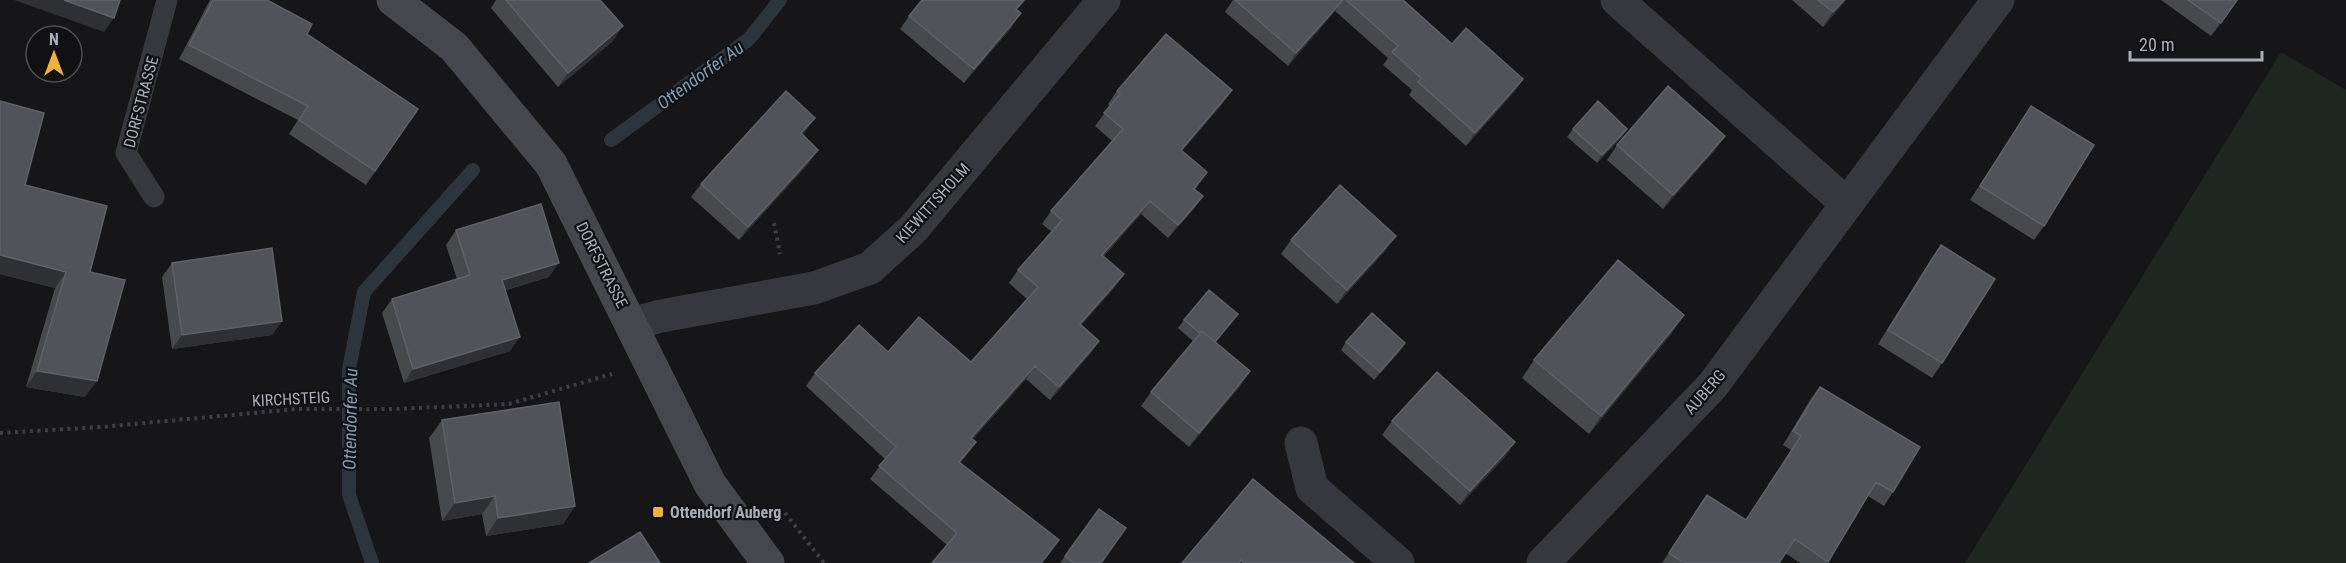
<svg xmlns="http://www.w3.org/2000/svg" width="2346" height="563" viewBox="0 0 2346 563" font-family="'Roboto Condensed',sans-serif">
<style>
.green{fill:#1e261f}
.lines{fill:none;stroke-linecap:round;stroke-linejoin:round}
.stream{stroke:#2c353c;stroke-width:14}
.path{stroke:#3d3f44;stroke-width:4;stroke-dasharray:3 4.5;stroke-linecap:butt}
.lane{stroke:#37383d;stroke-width:21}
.street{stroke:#37383d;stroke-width:33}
.secondary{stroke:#45474d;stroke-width:33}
.wall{fill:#47494d}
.shaded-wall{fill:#2f3033}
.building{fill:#525359;stroke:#5f6168;stroke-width:1.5}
.poi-dot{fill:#f2b134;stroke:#111113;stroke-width:2}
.labels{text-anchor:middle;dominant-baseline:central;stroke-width:4.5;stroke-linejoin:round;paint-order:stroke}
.street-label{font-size:16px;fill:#a8adb8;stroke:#111113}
.poi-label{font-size:16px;font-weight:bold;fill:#a8adb8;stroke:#111113;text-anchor:start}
.water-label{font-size:18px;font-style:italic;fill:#7f9bb3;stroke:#111113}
</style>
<rect width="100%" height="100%" fill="#161618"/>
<!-- green -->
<path class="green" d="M2281,52L2346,90V563H1965Z"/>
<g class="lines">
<!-- stream -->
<path class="stream" d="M611,140L749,39L780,0
M372,563L349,495V369L364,292L473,170"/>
<!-- path -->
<path class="path" d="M774,223L780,254
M0,433L101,427L297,409H394L509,404L612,374
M785,513L824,563"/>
<!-- lane -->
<path class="lane" d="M154,197L126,153L167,0"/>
<!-- street -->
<path class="street" d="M1617,0L1846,203
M631,324L661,316L814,288L870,268L913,229L1104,0
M1301,443L1312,488L1398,563
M1543,563L1713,385L1998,0"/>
<!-- secondary -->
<path class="secondary" d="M393,0L454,47L551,164L710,484L768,563"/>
</g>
<!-- wall -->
<path class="wall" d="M210,0H267L307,34L418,109L366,185L289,134L298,120L179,59Z
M496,0H600L613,41L558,87L491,8Z
M1233,0H1403L1452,44L1523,79L1514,92L1466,146L1409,95L1412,90L1383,65L1388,58L1335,11L1288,66L1225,12Z
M1792,0H1846L1823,27Z
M2161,0H2238L2211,36Z
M1017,10L1012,27L964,83L900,29L909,16Z
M1232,90L1223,103L1182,151L1195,190L1194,209L1168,238L1141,214L1104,256L1115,287L1081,325L1099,341L1090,354L1050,400L1026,379L973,439L976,442L960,463L1050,553L1042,563H932L947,545L870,479L885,459L806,386L815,373L888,352L971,362L1027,299L1009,283L1018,270L1052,232L1042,224L1051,211L1112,141L1095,126L1110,106L1108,104L1117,91Z
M0,101L25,185L90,272L85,397L26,387L55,288L0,274Z
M2031,106L2044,226L2034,240L1970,200Z
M1573,129H1627L1622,137L1597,163L1567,137Z
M806,131L803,135L809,163L739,240L691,197L701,184Z
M1617,145L1715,150L1663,209L1607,160Z
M456,230L549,277L506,290L510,351L404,383L382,313L392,299L457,279L446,245Z
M1291,240L1386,250L1337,304L1281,254Z
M1941,245L1942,363L1932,378L1878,344L1931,259Z
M172,263L282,321L272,335L172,349L162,277Z
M1238,314L1215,342L1241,385L1189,447L1141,406L1151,392L1193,341L1178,328L1184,320Z
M1672,333L1589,434L1522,378L1534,360Z
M1346,342L1405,343L1400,351L1374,380L1341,350Z
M1820,387L1893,492L1884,506L1868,496L1827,563H1800L1785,553L1779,563H1662L1707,495L1746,520L1791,450L1783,445L1810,400Z
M442,420L575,506L563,524L486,536L482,514L442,521L429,438Z
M1392,421L1505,457L1460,505L1382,435Z
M1099,509L1101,563H1060Z"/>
<!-- shaded-wall -->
<path class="shaded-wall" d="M14,0H64L114,18L104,32Z
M1024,0H1026L1006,22L1016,9Z
M1343,0L1335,11L1288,66L1296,53Z
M1844,0H1846L1823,27L1833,12Z
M1021,13L1012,27L964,83L974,69Z
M623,26L613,41L558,87L568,73Z
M1523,79L1514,92L1466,146L1475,133Z
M1232,90L1223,103L1172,163L1181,150Z
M815,118L806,131L792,147L801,133Z
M1627,129L1622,137L1597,163L1602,155Z
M1725,136L1715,150L1663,209L1673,195Z
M818,150L809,163L739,240L748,227Z
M1203,196L1194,209L1168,238L1178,225Z
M1150,201L1141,214L1093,268L1102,255Z
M1396,236L1386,250L1337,304L1347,290Z
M0,255L66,272L55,288L0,274Z
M559,263L549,277L492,294L502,280Z
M1124,274L1115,287L1071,337L1080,324Z
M1238,314L1232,322L1207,352L1212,344Z
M1684,315L1672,333L1589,434L1601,416Z
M282,321L272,335L172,349L182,335Z
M520,337L510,351L404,383L413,369Z
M1099,341L1090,354L1050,400L1059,387Z
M1405,343L1400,351L1374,380L1380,372Z
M1035,366L1026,379L962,451L971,438Z
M37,371L97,381L85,397L26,387Z
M1250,371L1241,385L1189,447L1199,433Z
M976,442L967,455L950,475L959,462Z
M1515,442L1505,457L1460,505L1470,491Z
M495,496L482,514L442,521L455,503Z
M575,506L563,524L486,536L498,518Z"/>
<!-- building -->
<path class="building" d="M64,0H120L114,18Z
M213,0H267L312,24L307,34L418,109L375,171L299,120L308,106L189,45Z
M506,0H600L623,26L568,73Z
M922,0H1024L1016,9L1021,13L974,69L909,16Z
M1235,0H1343L1296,53Z
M1346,0H1403L1452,44L1466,28L1523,79L1475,133L1418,82L1421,78L1392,52L1398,46Z
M1818,0H1844L1833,12Z
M2188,0H2237L2221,23Z
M1166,34L1232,90L1181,150L1207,172L1194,189L1203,196L1178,225L1150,201L1102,255L1124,274L1080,324L1099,341L1059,387L1035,366L971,438L976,442L959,462L1059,540L1041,563H932L957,533L879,466L896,447L815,373L859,325L888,352L919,317L971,362L1038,287L1018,270L1062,220L1051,211L1123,129L1104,113L1120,94L1117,91Z
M1668,86L1725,136L1673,195L1617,145Z
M786,91L815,118L801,133L818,150L748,227L701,184Z
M0,101L44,113L25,185L107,206L90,272L125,280L97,381L37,371L66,272L0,255Z
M1598,101L1627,129L1602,155L1573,129Z
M2031,106L2094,145L2044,226L1980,186Z
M1340,185L1396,236L1347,290L1291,240Z
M541,204L559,263L502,280L520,337L413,369L392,299L470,275L456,230Z
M1941,245L1995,279L1942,363L1888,330Z
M272,248L282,321L182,335L172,263Z
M1618,260L1684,315L1601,416L1534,360Z
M1209,290L1238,314L1215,342L1202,331L1200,333L1184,320Z
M1372,313L1405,343L1380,372L1346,342Z
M1202,331L1250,371L1199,433L1151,392Z
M1437,372L1515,442L1470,491L1392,421Z
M1820,387L1920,447L1893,492L1876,482L1828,562L1795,539L1779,563H1684L1669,553L1707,495L1746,520L1801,436L1793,431Z
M559,402L575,506L498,518L495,496L455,503L442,420Z
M1253,479L1354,563H1244L1241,560L1239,563H1182Z
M1099,509L1126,528L1101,563H1074L1065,556Z
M640,532L660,563H589Z"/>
<!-- markers -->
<rect class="poi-dot" x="652" y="506" width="12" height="12" rx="3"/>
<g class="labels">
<!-- street labels -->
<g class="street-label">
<text transform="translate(141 102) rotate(-75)">DORFSTRASSE</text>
<text transform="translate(933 203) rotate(-48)">KIEWITTSHOLM</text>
<text transform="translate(602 265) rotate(63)">DORFSTRASSE</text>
<text transform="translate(1705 392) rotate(-49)">AUBERG</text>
<text transform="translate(291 399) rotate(-3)">KIRCHSTEIG</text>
</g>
<!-- poi labels -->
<g class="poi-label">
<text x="670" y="512">Ottendorf Auberg</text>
</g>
<!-- water labels -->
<g class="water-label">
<text transform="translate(700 75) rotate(-36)">Ottendorfer Au</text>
<text transform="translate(350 419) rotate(-89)">Ottendorfer Au</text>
</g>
</g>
<!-- north arrow -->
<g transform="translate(54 54)"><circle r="28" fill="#111113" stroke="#4d4f55" stroke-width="1.5"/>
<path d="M0-4.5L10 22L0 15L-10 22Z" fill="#f2b134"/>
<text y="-9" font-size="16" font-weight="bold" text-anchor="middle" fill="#a8adb8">N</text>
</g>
<!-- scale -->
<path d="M2130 51v9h132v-9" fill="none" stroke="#a8adb8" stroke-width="3"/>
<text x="2139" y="51" font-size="18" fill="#a8adb8" stroke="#111113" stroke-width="4.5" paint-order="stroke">20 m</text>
</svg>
